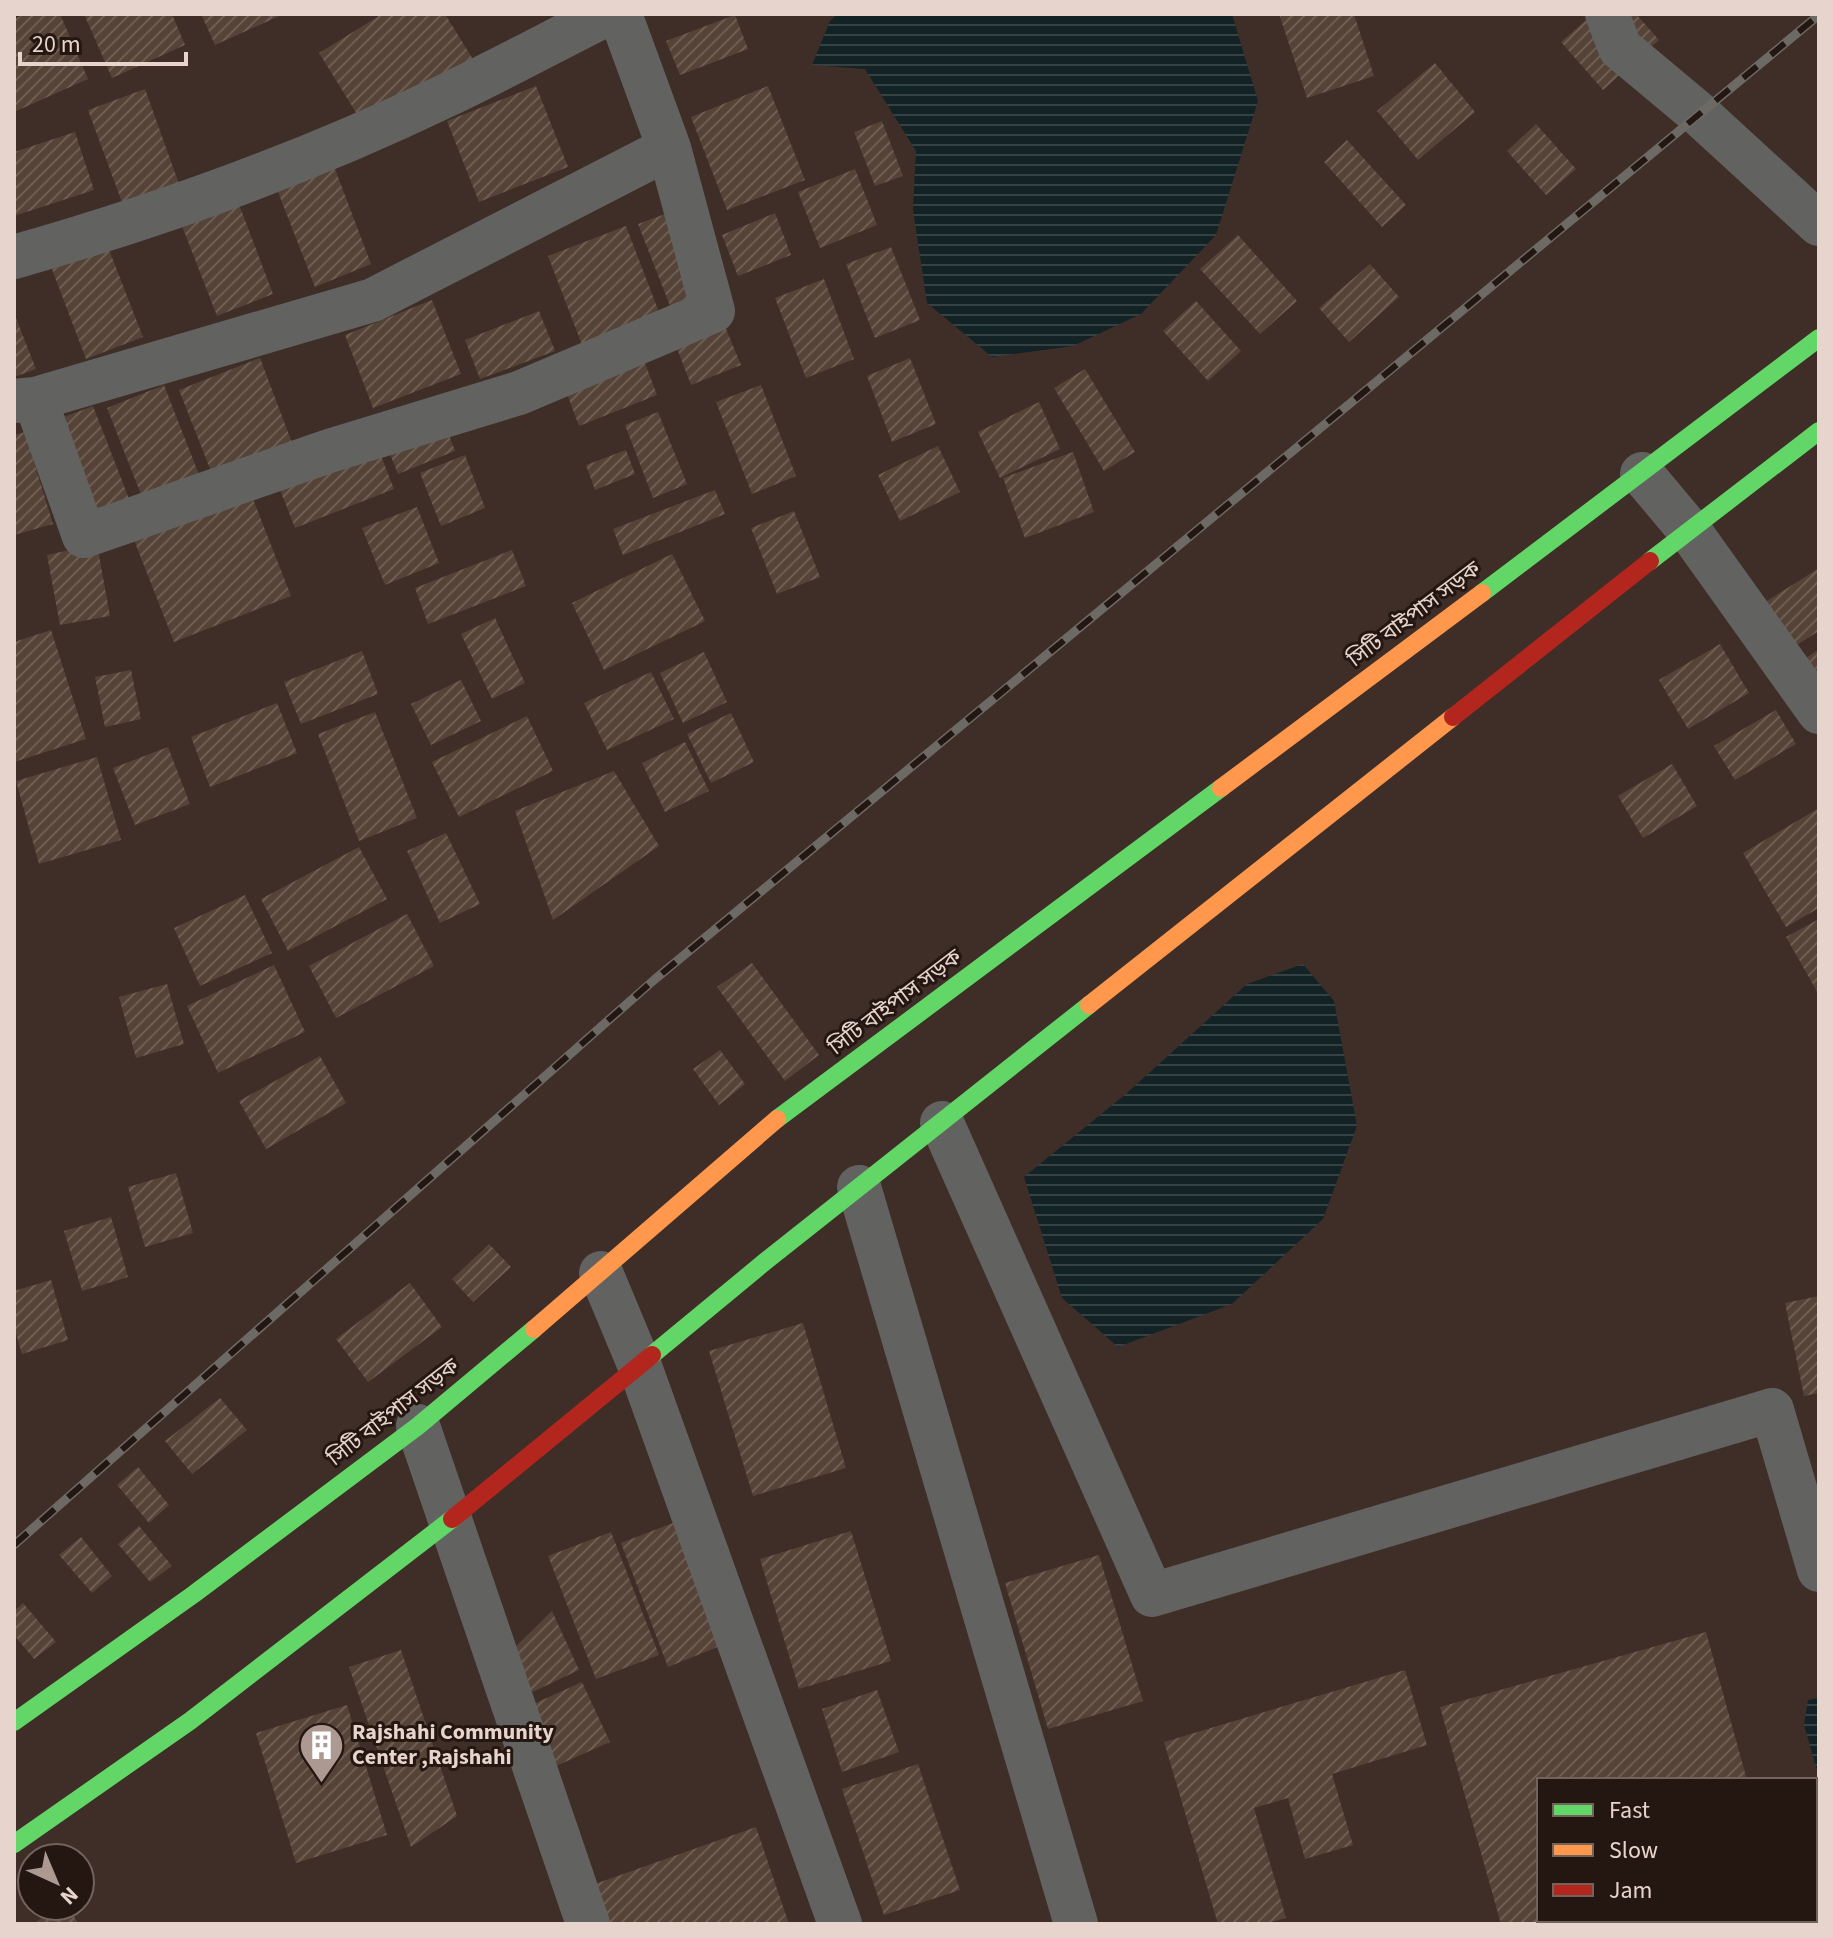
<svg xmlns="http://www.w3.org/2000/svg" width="1833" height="1938" viewBox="0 0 1833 1938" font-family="'Source Sans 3','Noto Sans Bengali',sans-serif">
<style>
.water{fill:url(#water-rules)}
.building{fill:url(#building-hatch)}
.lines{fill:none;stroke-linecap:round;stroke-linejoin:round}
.street{stroke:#626360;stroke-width:44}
.fast{stroke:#63d668;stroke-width:18}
.slow{stroke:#ff974d;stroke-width:18}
.jam{stroke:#b3261e;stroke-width:18}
.rail-casing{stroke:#6d6a66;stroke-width:9}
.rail{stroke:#241711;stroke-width:6;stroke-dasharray:18;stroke-linecap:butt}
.labels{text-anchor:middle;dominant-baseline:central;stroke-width:6;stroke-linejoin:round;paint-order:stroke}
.street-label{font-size:22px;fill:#e7d4cc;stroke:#241711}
.poi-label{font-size:22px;font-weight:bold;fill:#e7d4cc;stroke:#241711;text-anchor:start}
</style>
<defs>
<pattern id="water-rules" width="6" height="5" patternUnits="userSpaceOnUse" patternTransform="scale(2)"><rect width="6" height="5" fill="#132225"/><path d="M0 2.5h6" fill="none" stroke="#354143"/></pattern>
<pattern id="building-hatch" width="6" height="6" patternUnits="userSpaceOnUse" patternTransform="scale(2)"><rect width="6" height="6" fill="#564337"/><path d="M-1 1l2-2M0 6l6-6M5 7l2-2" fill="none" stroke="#6e5d53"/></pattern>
</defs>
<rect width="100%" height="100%" fill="#3e2e27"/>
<!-- water -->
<path class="water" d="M837,14H1232L1258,101L1216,235L1141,314L1073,346L992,357L927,303L913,210L916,151L865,69L812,65L830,21Z
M1303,964L1334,1001L1357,1126L1323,1219L1232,1304L1118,1347L1062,1298L1024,1177L1127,1093L1247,984Z
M1819,1698V1777L1804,1725L1808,1700Z"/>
<!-- building -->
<path class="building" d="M25,14H60L88,79L14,112V19Z
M84,14H172L185,45L112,78Z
M201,14H284L215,45Z
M382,14H445L474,61L365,127L319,53Z
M1279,14H1354L1374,76L1307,98Z
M1593,14H1636L1659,40L1603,90L1561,42Z
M735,15L748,49L680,75L666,41Z
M1435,63L1475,112L1418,160L1377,111Z
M536,86L568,167L479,202L447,121Z
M768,86L805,180L727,210L691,117Z
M145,89L179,184L123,205L88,110Z
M882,121L903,176L875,186L854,132Z
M1536,124L1576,169L1546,195L1507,151Z
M75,132L94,190L14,216V152Z
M1347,140L1406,205L1382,227L1324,162Z
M335,169L371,264L315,287L278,192Z
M855,169L877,225L820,248L798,192Z
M237,199L273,294L217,316L180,221Z
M673,211L706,297L672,311L638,224Z
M775,213L791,255L738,276L722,235Z
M626,226L662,320L584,350L548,256Z
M1238,235L1297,301L1260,334L1200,269Z
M106,242L143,337L86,359L50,264Z
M891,247L920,320L875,338L846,264Z
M1370,264L1399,297L1349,342L1319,308Z
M824,279L854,359L806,378L775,298Z
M432,300L461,374L373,408L345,335Z
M1196,301L1241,351L1208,381L1163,331Z
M539,311L555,351L480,379L465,340Z
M14,313L36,369L14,377Z
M724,324L741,365L691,385L675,343Z
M642,355L657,395L579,426L564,386Z
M260,358L294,448L214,479L179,390Z
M910,358L936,424L892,442L867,376Z
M1085,369L1135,452L1104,471L1054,388Z
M164,385L201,480L144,502L107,408Z
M761,385L796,476L752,494L716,402Z
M1039,402L1060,449L1000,478L978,432Z
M93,406L131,504L94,518L56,420Z
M658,412L687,484L653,498L625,425Z
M444,422L455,451L398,474L386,444Z
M25,432L53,524L14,535V435Z
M376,443L394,489L295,528L277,482Z
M938,446L960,492L900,521L878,475Z
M626,450L635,474L595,490L586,465Z
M1073,452L1094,512L1025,538L1003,478Z
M465,455L485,508L441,526L420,473Z
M715,490L725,514L623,555L613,529Z
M251,494L291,596L174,642L134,540Z
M417,507L439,563L385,585L362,528Z
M794,511L820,577L777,594L751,528Z
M97,544L110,616L60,625L47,555Z
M512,550L526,586L428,624L415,588Z
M672,554L705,621L604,670L572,603Z
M1819,568V631L1784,653L1756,608Z
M495,618L525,683L492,699L461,634Z
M51,630L86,739L14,762V642Z
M1720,644L1749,693L1688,729L1659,680Z
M1819,649V711L1790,669Z
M362,651L378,694L301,724L284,682Z
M704,652L727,702L683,723L660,673Z
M131,670L141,719L105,727L95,677Z
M651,672L674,719L607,750L584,703Z
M461,680L481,721L431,745L411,704Z
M277,703L297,753L210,787L191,737Z
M1776,710L1796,744L1735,780L1714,746Z
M375,712L417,818L359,841L318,734Z
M731,713L754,762L711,783L687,734Z
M527,716L553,771L459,817L432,762Z
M685,742L709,791L665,812L642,763Z
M168,747L190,804L135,825L113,768Z
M97,757L121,840L39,864L16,781Z
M1672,764L1697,806L1643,838L1618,796Z
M614,771L659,846L553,920L515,811Z
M1819,808V908L1786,927L1743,853Z
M446,833L480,904L440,923L407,851Z
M359,847L387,899L288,951L261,899Z
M245,895L272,953L200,986L174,928Z
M407,914L434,966L336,1018L309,966Z
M1819,919V995L1786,937Z
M752,963L819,1055L785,1081L717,987Z
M274,965L305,1032L218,1073L187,1006Z
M167,984L184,1044L136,1058L119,997Z
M720,1050L745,1084L719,1105L693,1069Z
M320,1056L346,1103L266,1149L239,1101Z
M176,1173L193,1233L145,1247L128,1187Z
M111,1217L128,1277L82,1291L64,1231Z
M489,1244L511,1267L473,1302L452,1279Z
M51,1280L68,1340L22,1354L14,1327V1291Z
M410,1283L442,1327L368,1382L336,1339Z
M1819,1296V1393L1804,1396L1785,1303Z
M803,1323L846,1468L753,1496L709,1351Z
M220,1398L247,1430L192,1474L165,1441Z
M138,1467L169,1505L149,1523L117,1485Z
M683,1519L730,1642L668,1667L621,1543Z
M139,1526L172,1566L150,1582L118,1544Z
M851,1531L891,1661L799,1689L760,1559Z
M611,1532L659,1655L596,1679L548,1556Z
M81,1537L112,1576L92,1593L59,1555Z
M1099,1555L1143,1701L1048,1729L1005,1583Z
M23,1603L56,1642L34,1659L14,1635V1611Z
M552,1611L579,1670L522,1697L504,1658Z
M1706,1632L1747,1780H1539V1920H1786L1787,1924H1501L1440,1707Z
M401,1650L457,1816L411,1847L349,1667Z
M1405,1670L1427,1745L1332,1774L1353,1845L1305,1859L1288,1798L1254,1808L1286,1918L1264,1924H1218L1164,1742Z
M582,1682L610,1742L556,1766L529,1706Z
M877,1690L899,1752L842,1772L822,1709Z
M347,1705L387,1835L296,1863L256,1733Z
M918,1764L960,1890L884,1915L842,1789Z
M756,1827L789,1924H605L592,1885Z
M61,1906H67L79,1924H33Z"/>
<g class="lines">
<!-- street -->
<path class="street" d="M1607,14L1620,48L1699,114L1819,224
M14,257C162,215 306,163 445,96C500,70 553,41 607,14
M35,399L84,536L329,451L519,393L713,311L669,148
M14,401L35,399L373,300L669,148L620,14
M1642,474L1689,530L1819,712
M942,1123L1152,1595L1772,1410L1819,1570
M859,1187L1076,1924
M601,1273L639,1364L840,1924
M418,1426L588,1924"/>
<!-- fast -->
<path class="fast" d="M1650,561L1819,431
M1482,593L1819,338
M777,1119L1221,788
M652,1355L767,1260L1089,1005
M14,1722L194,1594L418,1426L534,1329
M14,1844L190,1721L452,1519"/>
<!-- slow -->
<path class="slow" d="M1221,788L1482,593
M1089,1005L1453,717
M534,1329L777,1119"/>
<!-- jam -->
<path class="jam" d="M1453,717L1650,561
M452,1519L652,1355"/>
<defs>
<path id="rail" d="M14,1545L654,980L1819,15"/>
</defs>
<!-- rail casing -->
<use href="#rail" class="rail-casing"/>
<!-- rail -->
<use href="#rail" class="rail"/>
</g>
<!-- icons -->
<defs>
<symbol id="building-pin" viewBox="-11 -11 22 30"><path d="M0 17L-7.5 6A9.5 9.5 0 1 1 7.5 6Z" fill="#ac9a92" stroke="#241711"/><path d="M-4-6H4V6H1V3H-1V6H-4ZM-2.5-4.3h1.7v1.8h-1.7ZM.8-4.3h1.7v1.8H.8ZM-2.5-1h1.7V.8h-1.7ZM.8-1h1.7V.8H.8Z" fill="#fff"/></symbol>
</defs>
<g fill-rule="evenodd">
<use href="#building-pin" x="296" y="1720" width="51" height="69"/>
</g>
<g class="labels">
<!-- street labels -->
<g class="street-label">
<text transform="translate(1414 614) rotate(-37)">সিটি বাইপাস সড়ক</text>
<text transform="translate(895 1002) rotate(-37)">সিটি বাইপাস সড়ক</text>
<text transform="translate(393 1412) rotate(-38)">সিটি বাইপাস সড়ক</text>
</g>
<!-- poi labels -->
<g class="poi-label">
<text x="352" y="1732">Rajshahi Community<tspan x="352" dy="25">Center ,Rajshahi</tspan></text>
</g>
</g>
<!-- border -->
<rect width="1833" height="1938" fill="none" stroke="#e7d4cc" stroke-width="32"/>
<!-- legend -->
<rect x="1537" y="1778" width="280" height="144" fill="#241711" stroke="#72635c" stroke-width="2"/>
<rect x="1553" y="1804" width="40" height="12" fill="#63d668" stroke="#72635c" stroke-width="2"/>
<text x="1609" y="1818" font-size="24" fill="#e7d4cc">Fast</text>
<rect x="1553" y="1844" width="40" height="12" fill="#ff974d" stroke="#72635c" stroke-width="2"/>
<text x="1609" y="1858" font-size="24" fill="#e7d4cc">Slow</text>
<rect x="1553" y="1884" width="40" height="12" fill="#b3261e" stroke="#72635c" stroke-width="2"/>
<text x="1609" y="1898" font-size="24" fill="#e7d4cc">Jam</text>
<!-- north arrow -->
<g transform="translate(56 1882) rotate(136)"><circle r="38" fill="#241711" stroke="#72635c" stroke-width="2"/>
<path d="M0-6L14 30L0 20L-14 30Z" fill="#ac9a92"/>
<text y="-12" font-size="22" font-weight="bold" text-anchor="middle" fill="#e7d4cc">N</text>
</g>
<!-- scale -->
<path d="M20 52v12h166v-12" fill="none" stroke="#e7d4cc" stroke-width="4"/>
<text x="32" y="52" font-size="24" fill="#e7d4cc" stroke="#241711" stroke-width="6" paint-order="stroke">20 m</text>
</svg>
